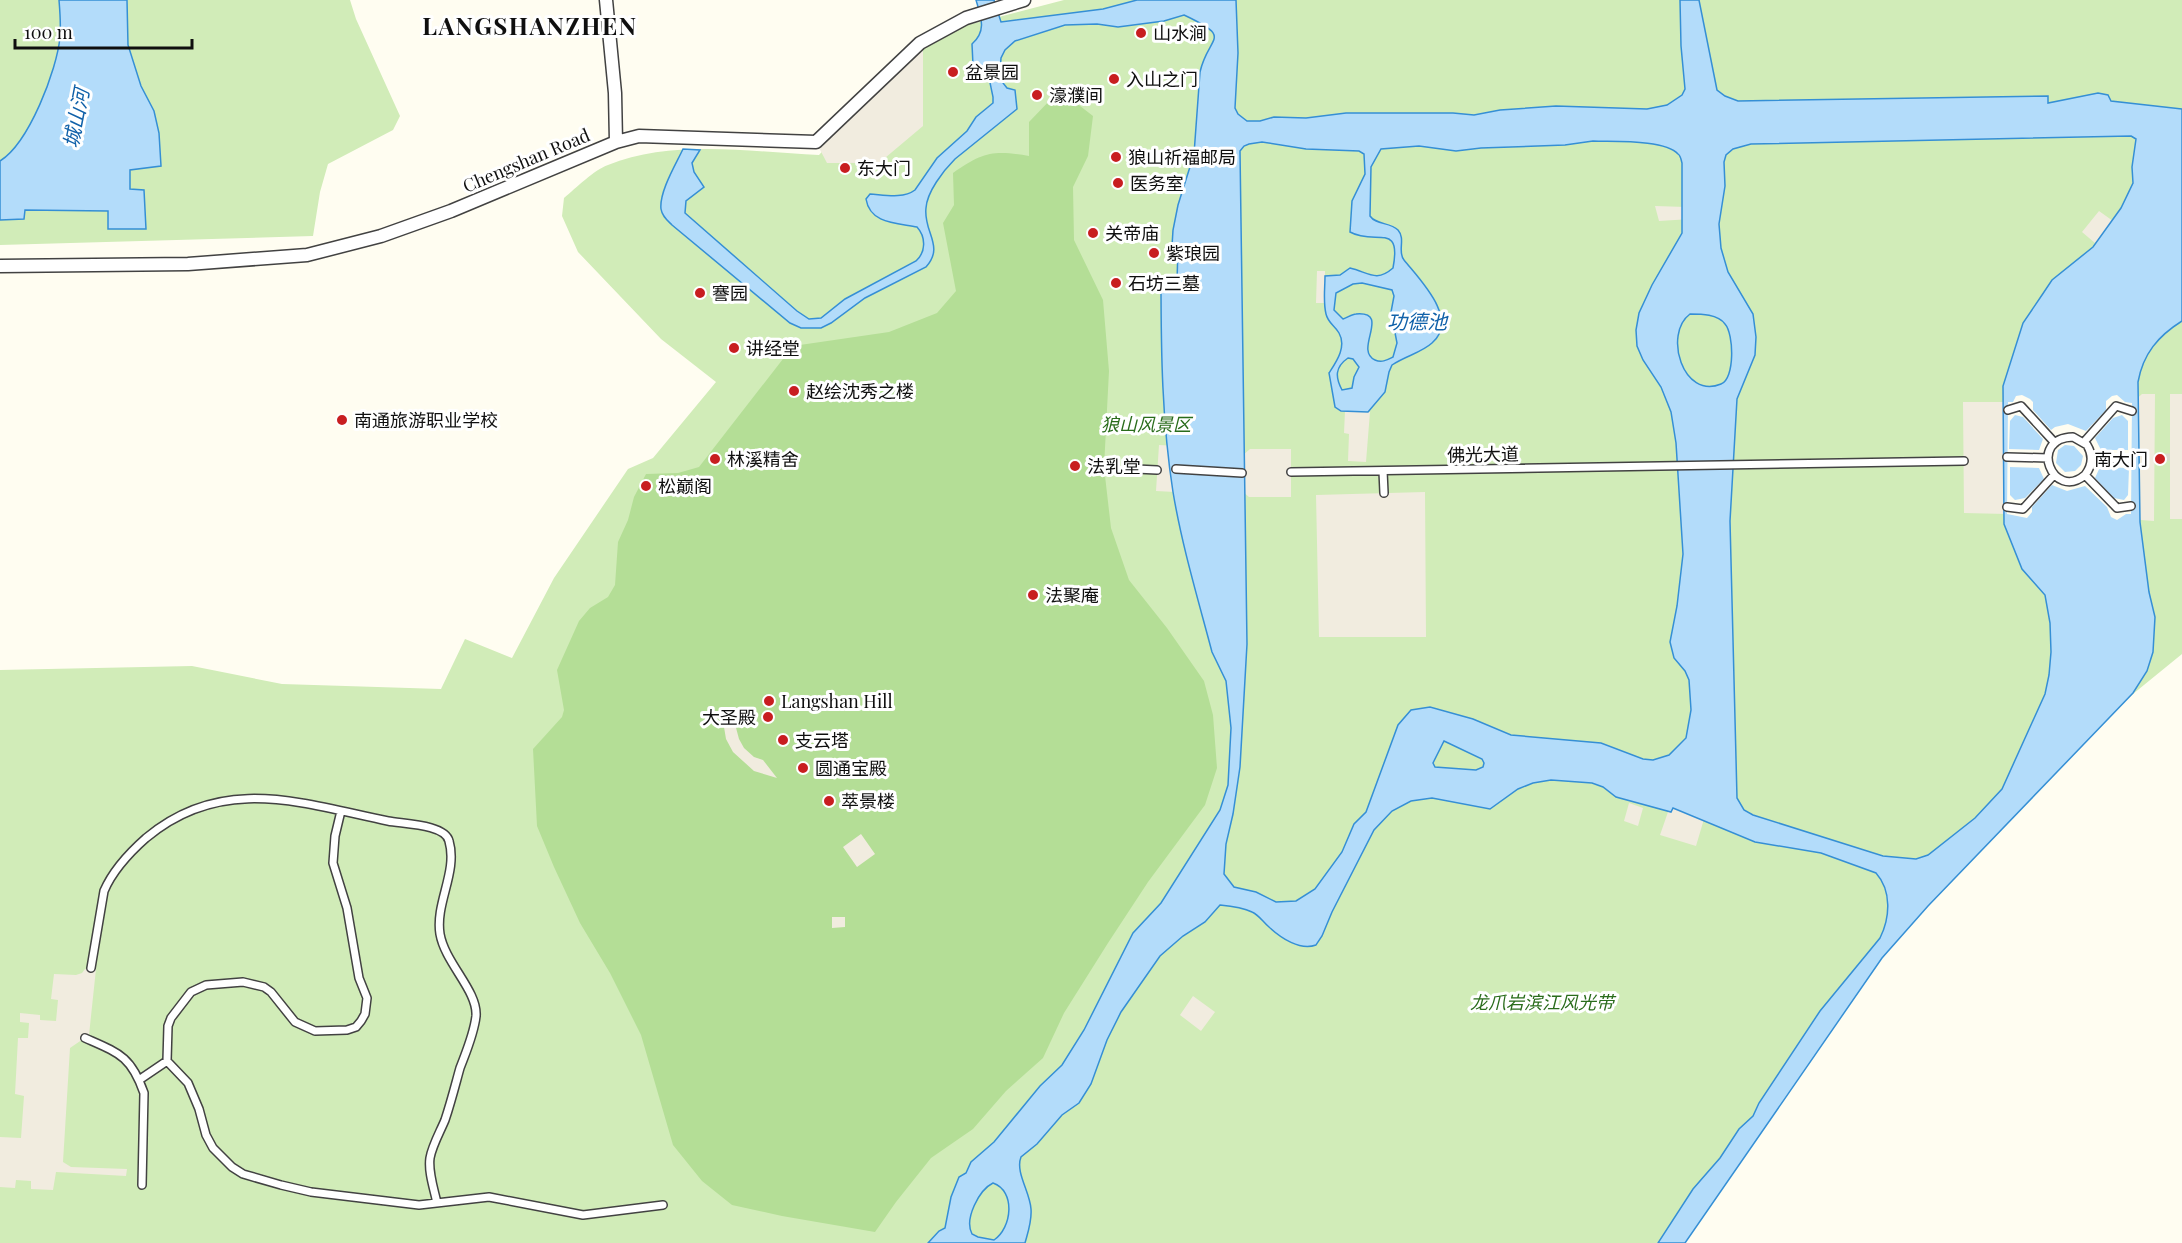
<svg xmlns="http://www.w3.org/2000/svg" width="2182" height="1243" viewBox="0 0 2182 1243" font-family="'Playfair Display','Noto Sans SC',serif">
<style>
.green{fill:#d1ecb8}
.forest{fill:#b4de96}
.plaza{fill:#f1ecdf}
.water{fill:#b3dcfa;stroke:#358fd5;stroke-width:1.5;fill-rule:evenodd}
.pier{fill:#fffdf1;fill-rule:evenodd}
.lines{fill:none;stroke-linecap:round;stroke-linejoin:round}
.pedestrian-tunnel{stroke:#dbd9cf;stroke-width:7;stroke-dasharray:7 3.5;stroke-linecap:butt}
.pedestrian-casing{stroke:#424242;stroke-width:10}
.tertiary-casing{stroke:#424242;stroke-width:15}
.pedestrian{stroke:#fff;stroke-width:7}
.tertiary{stroke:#fff;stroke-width:12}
.poi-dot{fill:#c81e20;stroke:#fff;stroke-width:2}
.labels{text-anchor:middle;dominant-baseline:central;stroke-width:6;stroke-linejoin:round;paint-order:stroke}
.poi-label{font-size:18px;fill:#0f0f0f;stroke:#fff;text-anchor:start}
.street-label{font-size:18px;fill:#0f0f0f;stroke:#fff}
.park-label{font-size:18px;font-style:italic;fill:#296c1b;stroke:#fff}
.water-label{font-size:20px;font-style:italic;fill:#1061a9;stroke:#fff}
.district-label{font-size:24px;font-weight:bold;letter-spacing:1.5px;fill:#0f0f0f;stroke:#fff}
</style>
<rect width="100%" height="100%" fill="#fffdf1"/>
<!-- green -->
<path class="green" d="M0,0H350L356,19L400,116L393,130L328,164L320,192L313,236L0,245Z
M1064,0H2182V654L2128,698L1938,871L1669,1243H0V670L192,666L282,684L441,689L465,639L512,658L554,578L628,469L653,458L716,382L661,339L578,252L562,216L564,198C576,188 594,170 608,165C672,139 751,152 819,155L857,113L925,47L956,28Z"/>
<!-- forest -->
<path class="forest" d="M1053,97L1071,99L1093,116L1088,156L1073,187L1074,240L1103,300L1109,371L1104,467L1111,528L1129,580L1167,628L1204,681L1213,715L1217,768L1205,805L1148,882L1108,943L1064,1013L1043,1058L1006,1091L973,1129L931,1158L896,1202L875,1232L782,1216L732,1205L702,1181L673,1145L641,1035L610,973L580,923L554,867L537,826L533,749L562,717L564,710L557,670L579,621L590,608L608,597L615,585L618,542L628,520L634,497L646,474L678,473L699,467L793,346L889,332L937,313L956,291L943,223L954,205L953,173C983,152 993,150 1029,156V122Z"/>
<!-- plaza -->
<path class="plaza" d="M920,43L923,49V126L879,163H827L816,142Z
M1655,206L1686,207L1691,219L1659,221Z
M2099,211L2113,221L2095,243L2082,232Z
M1317,271H1325V303H1316Z
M2142,394H2155L2154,521L2141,520L2131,513L2132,403Z
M2170,394H2182V519H2170Z
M1963,402H2008L2007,514L1964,513Z
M1345,411L1370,412L1366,462L1348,461L1349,434L1344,433Z
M1159,445L1178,446L1175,492L1156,491Z
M1250,449H1291V497H1249L1242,491V456Z
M1425,492L1426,637H1319L1316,495Z
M735,724L739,739L744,748L754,757L763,760L777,778L754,771L733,752L726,739L724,727Z
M1629,803L1643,808L1638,826L1624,821Z
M1673,808L1704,819L1696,846L1660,835L1668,812H1671Z
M861,834L875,854L857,867L843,847Z
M832,917H845V927L832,928Z
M85,969H96L89,1035L70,1048L63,1162L71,1167L127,1169L126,1176L56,1172L53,1190L31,1189V1181L16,1180L15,1188L0,1187V1137L21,1138L24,1096L15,1094L18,1038H28L29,1023L20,1022V1013L40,1015V1020L56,1021L58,1000L51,999L54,974L76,975L82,973Z
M1193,996L1215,1012L1201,1031L1180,1015Z"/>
<!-- water -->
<path class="water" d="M59,0H127L128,45L141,86L154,111L159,133L161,166L130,170V189L144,190L146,229H108V211L25,210L24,219L0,220V161C29,143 57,70 60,37C61,25 60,12 59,0Z
M976,0H994L1001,22L1103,9L1137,0H1236L1238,53L1235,108L1238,114L1247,121H1260L1274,117L1306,118L1346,113H1453L1474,115L1500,110L1556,106L1647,109L1667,105L1682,95L1685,89L1681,46L1680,0H1699L1717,90L1725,96L1738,101L2048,96V103L2098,93L2108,95L2111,101L2182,109V321C2158,336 2143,354 2138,382L2140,522L2149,592L2155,617L2153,652L2147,671L2133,693L1928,906L1882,958L1685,1243H1658L1693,1189L1720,1158L1739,1129L1753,1116L1759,1103L1820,1011L1880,938C1890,918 1892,891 1876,873L1821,853L1755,842L1673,808L1671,812L1616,797L1603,787L1592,783L1551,780L1533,783L1518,789L1490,809L1432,798L1411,801L1392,811L1374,830L1332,912L1322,936L1316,945C1300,951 1281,938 1269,927C1263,922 1259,915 1252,912C1242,907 1231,906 1220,905L1205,922L1183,936L1160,956L1121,1012L1107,1040L1091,1084L1079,1103L1062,1115L1037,1144L1021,1157C1015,1172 1030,1192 1031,1209C1032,1221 1028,1232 1025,1243H928L939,1231L945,1228L951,1197L959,1177L966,1173L971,1162L994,1142L1040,1086L1062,1065L1084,1030L1133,933L1161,903L1220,810L1228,785L1231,728L1226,681L1212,652C1198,599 1182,546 1173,492C1162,422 1161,351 1161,281L1177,282L1178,247L1172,246L1173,230L1178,205L1194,154L1200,72C1208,35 1235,39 1184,15L1164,21L1118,27L1097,24L1065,25L1015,41L1005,50L1001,58L1000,72L1003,83L1007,88L1015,90L1017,109L955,159C943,171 927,192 926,208C923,232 945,246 926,267L865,298L831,323L821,328H801L790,323L672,225C667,220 662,216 661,209C659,192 676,164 683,149L700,150L692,163L694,172L704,187L686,201L685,213L797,311L809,319L821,318L845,299L916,261C926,252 926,237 917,227C897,223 870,224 866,199L870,194C885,195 903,199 915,190L937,158L967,131L976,117L993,103V97L988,73C984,68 977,70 973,65L972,44C987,31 981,17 976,0ZM2131,136L2136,139L2132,167L2133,183L2121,208L2093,247L2052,280L2042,295L2023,323L2003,386L2004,524L2022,569L2045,595L2050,623L2051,652L2049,675L2045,694L2002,789L1975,818L1928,855L1916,859L1883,856L1753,815L1744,810L1737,798L1730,521L1737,399L1755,355L1756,337L1753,314L1728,272L1721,248L1719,224L1725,186L1724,162L1726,155L1733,149L1751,144ZM1593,141C1612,142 1665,139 1678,154C1681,156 1681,160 1682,163V233L1652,285L1639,313L1636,330L1637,346L1643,360L1661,387L1671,412L1676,443L1683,554L1677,606L1670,642L1674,658L1685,671L1689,680L1691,710L1686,738L1669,755L1653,760L1643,759L1601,743L1511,735L1473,719L1430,707L1411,710L1398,725L1366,812L1354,824L1342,852L1315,889L1296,901L1276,902L1256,892L1234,887L1224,874L1226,844L1233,814L1240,767L1247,644L1240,151L1244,146L1249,144L1262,142L1306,149L1359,151L1364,154L1365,174L1352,201L1350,232C1375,246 1402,221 1393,268C1376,283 1368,272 1350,268L1340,275L1325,276C1325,288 1323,302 1326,314C1328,323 1335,326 1339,333C1347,347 1336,362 1329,373L1335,407L1341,411L1368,412L1385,392L1389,372L1392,365C1405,356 1421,353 1432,343C1460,319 1419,279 1404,260C1397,252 1406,239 1398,230C1390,222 1376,225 1370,216L1371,167L1381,149L1419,146L1456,151L1481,148L1565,145ZM1362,283L1392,290L1394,296L1391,312L1397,343L1393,357C1387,360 1382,363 1375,360C1353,350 1392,311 1356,314C1352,314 1347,318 1343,319L1334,310L1336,293L1353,284ZM1690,314C1701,314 1718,314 1725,324C1734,334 1735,379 1721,384C1683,400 1663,334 1690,314ZM1348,358L1353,359L1359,367L1354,377L1352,388L1342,390C1335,377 1335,367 1348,358ZM1444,741L1482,759L1484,763L1483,767L1476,770L1435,767L1433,763ZM993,1183C1016,1191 1012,1228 994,1240L978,1237L972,1234C964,1219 979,1190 993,1183Z"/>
<!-- pier -->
<path class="pier" d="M2022,395L2030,399L2033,402V410L2051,430L2055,427L2068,424L2086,431L2106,410V401L2112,396L2117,395L2125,402L2132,403L2131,514H2126L2117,520L2111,517L2107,507L2085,486L2067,491L2052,485L2032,507V512L2027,518L2007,514L2008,402H2013L2016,396ZM2015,415L2023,417L2043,439L2039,450L2009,449L2010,421ZM2122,415L2128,421V450H2101L2095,438L2113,418ZM2065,445L2074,446L2083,456L2081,465L2075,471L2065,472L2056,463L2058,450ZM2010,467L2039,468L2044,479L2025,498L2015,500L2010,495ZM2100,467L2129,468L2128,495L2124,500L2114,498L2095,478Z"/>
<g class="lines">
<!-- pedestrian-tunnel -->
<path class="pedestrian-tunnel" d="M2155,457H2170"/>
<defs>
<path id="pedestrian" d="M2008,410L2021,406L2055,443
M2084,442L2116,406L2132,411
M2007,457L2048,458
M2092,458L2131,459
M1136,469L1157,470
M1176,469L1242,473
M1383,471L1384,493
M1291,472L1964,461
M2085,475C2093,465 2093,455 2087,445L2073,437C2027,438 2053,502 2085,475L2117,508L2131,506
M2007,507L2023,509L2054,475
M341,811L335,836L333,863L347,908L359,978L367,998L365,1014L361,1021L356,1027L347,1030L315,1031L295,1022L271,992L264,987L243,982L206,985L191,992L171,1018L168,1026L167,1061L188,1083L199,1109L206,1135L213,1148L232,1167L243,1174L281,1185L311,1192L419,1205L489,1197L583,1215L663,1205
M91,968L104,891C113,870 129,853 146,838C222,774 301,803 388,821C402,824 445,824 449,841C458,872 435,903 440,934C445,963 478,991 476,1016C474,1034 466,1052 460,1068C455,1086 451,1102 445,1120C440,1132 432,1146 430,1158C428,1172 434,1189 437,1203
M85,1038C119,1053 131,1056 144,1093L142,1185
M139,1080L167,1061"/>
<path id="tertiary" d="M606,0L615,93L616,142
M0,266L188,264L307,255L381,236L451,211L616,142L639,136L816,142L920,43L966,18L1024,0"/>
</defs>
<!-- pedestrian casing -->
<use href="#pedestrian" class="pedestrian-casing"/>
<!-- tertiary casing -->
<use href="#tertiary" class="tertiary-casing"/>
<!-- pedestrian -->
<use href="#pedestrian" class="pedestrian"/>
<!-- tertiary -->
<use href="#tertiary" class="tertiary"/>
</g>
<!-- markers -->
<g class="poi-dot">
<circle cx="1141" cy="33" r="6"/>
<circle cx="953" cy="72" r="6"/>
<circle cx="1114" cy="79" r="6"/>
<circle cx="1037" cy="95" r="6"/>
<circle cx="1116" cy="157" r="6"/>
<circle cx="845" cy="168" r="6"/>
<circle cx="1118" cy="183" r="6"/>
<circle cx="1093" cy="233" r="6"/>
<circle cx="1154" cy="253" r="6"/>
<circle cx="1116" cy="283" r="6"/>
<circle cx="700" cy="293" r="6"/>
<circle cx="734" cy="348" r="6"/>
<circle cx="794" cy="391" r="6"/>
<circle cx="342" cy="420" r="6"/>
<circle cx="715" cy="459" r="6"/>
<circle cx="2160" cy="459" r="6"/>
<circle cx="1075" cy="466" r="6"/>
<circle cx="646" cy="486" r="6"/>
<circle cx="1033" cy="595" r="6"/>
<circle cx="769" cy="701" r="6"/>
<circle cx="768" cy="717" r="6"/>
<circle cx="783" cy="740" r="6"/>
<circle cx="803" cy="768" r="6"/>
<circle cx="829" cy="801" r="6"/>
</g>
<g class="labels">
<!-- poi labels -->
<g class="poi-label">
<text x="1153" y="33">山水涧</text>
<text x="965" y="72">盆景园</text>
<text x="1126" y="79">入山之门</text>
<text x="1049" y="95">濠濮间</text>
<text x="1128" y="157">狼山祈福邮局</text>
<text x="857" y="168">东大门</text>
<text x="1130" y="183">医务室</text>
<text x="1105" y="233">关帝庙</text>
<text x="1166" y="253">紫琅园</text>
<text x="1128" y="283">石坊三墓</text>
<text x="712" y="293">謇园</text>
<text x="746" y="348">讲经堂</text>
<text x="806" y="391">赵绘沈秀之楼</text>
<text x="354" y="420">南通旅游职业学校</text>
<text x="727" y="459">林溪精舍</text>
<text x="2148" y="459" text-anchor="end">南大门</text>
<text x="1087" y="466">法乳堂</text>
<text x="658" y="486">松巅阁</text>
<text x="1045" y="595">法聚庵</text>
<text x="781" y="701">Langshan Hill</text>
<text x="756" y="717" text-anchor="end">大圣殿</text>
<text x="795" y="740">支云塔</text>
<text x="815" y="768">圆通宝殿</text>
<text x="841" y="801">萃景楼</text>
</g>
<!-- street labels -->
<g class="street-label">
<text transform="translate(526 160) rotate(-23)">Chengshan Road</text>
<text transform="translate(1483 454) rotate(-1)">佛光大道</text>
</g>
<!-- park labels -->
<g class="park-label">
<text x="1146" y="424">狼山风景区</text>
<text x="1542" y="1002">龙爪岩滨江风光带</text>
</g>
<!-- water labels -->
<g class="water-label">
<text transform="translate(75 118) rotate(-79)">城山河</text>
<text x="1417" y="320">功德池</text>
</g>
<!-- district labels -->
<g class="district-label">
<text x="530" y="25">LANGSHANZHEN</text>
</g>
</g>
<!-- scale -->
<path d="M15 39v9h177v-9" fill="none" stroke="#0f0f0f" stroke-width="3"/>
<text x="24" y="39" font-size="18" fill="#0f0f0f" stroke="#ffffff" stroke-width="4.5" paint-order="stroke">100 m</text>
</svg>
